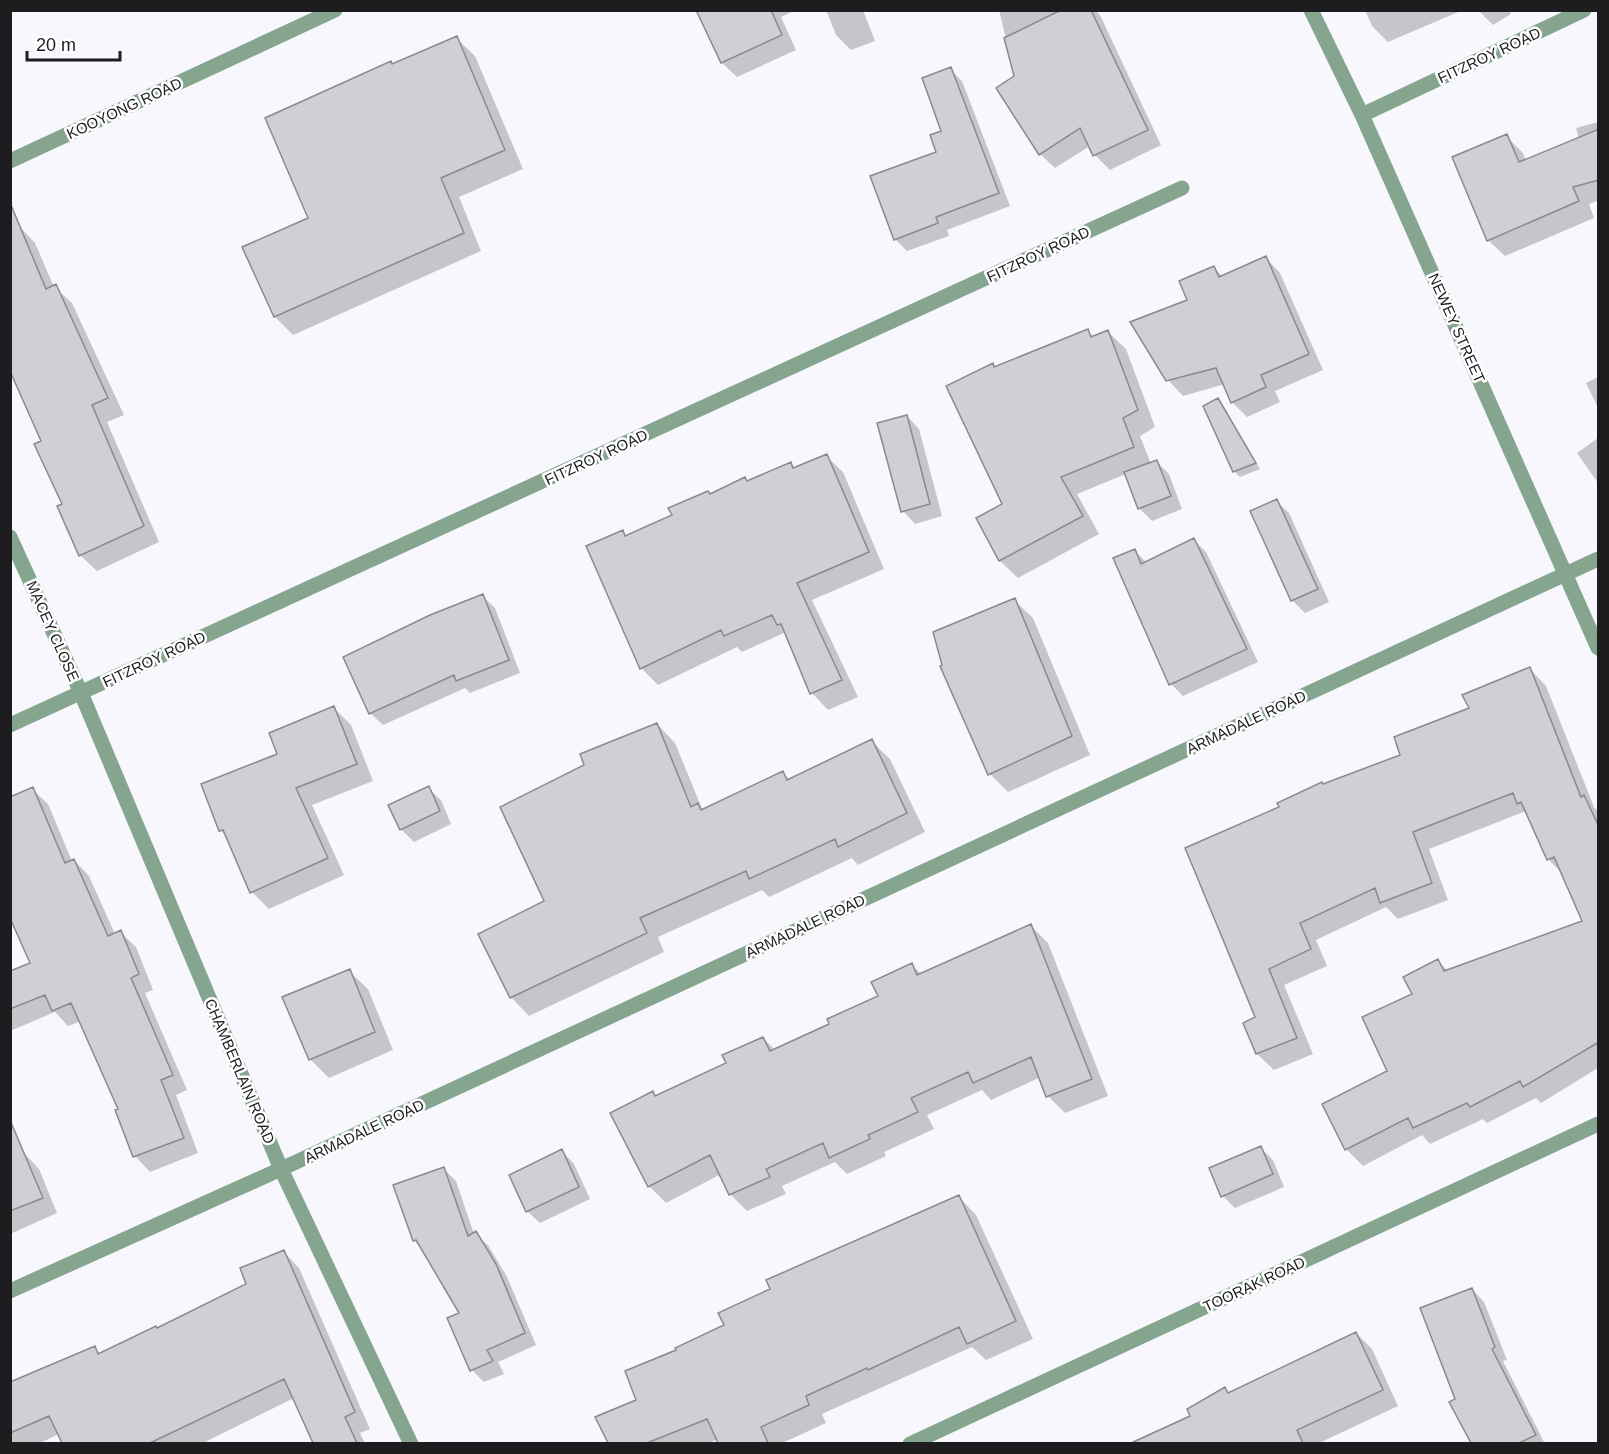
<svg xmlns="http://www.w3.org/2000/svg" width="1609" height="1454" viewBox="0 0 1609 1454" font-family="Arial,sans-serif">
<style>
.shadow{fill:#0003}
.building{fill:#cfd0d5;stroke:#89898e;stroke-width:1.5}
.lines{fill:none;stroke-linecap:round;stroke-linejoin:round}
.minor{stroke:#85a58e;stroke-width:15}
.tertiary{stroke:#85a58e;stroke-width:15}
.labels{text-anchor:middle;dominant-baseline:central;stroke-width:5;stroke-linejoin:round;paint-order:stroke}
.street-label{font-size:15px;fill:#1d1d1f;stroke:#fff}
</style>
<rect width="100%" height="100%" fill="#f7f7fd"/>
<!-- shadow -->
<path class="shadow" d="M698,10H796L781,17L796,50L737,77L722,63Z
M826,10H863L875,41L851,50L836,35Z
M999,10H1095L1100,15L1161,145L1110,170L1095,155L1090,146L1055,168L1040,154L1015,77Z
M1365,10H1463L1388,42L1372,26Z
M1478,10H1508L1511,14L1493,25Z
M456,38L475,56L523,169L459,197L481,251L293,335L275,317L391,62L393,65Z
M950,69L962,81L1010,206L947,230L949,236L907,251L895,239L938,153Z
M1598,122V201L1589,204L1594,218L1505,256L1488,240L1506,136L1523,153L1526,161L1579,139L1576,128Z
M19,226L35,243L54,287L72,303L124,415L107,422L159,542L97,571L80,555L42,442L10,371V230Z
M1266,258L1280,273L1323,370L1275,391L1280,402L1247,417L1232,402L1225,384L1183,396L1168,380L1189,300L1214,268L1223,277Z
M1087,331L1094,337L1108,332L1126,349L1155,427L1140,436L1151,464L1157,462L1169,474L1182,509L1152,521L1139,508L1126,474L1077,494L1099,534L1018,578L1000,561L978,519L1004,505L992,365L995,368Z
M1598,377V408L1586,383Z
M1217,400L1223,406L1260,469L1240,477L1234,471Z
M907,416L919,429L942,516L915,524L903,511Z
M1598,438V483L1577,453Z
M826,456L843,472L884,569L812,600L858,697L828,710L812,693L786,632L742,652L737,647L658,685L641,668L622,532L627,537L745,479L748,482L790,464L795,469Z
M1276,501L1289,513L1329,602L1305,613L1293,601L1252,512Z
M1194,540L1206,552L1258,662L1183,696L1171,684L1134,550L1147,563Z
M482,596L495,608L520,673L470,693L465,688L383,725L370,713Z
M1014,600L1033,618L1090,755L1008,792L990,774Z
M1530,669L1546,686L1594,807L1598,812V1068L1541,1103L1536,1098L1487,1123L1483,1119L1430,1144L1422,1135L1363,1166L1346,1149L1389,1072L1414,995L1437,960L1448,971L1584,922L1563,874L1548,859L1526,811L1429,849L1448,900L1398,919L1386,907L1316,940L1327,966L1284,985L1313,1054L1274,1070L1257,1054L1245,1023L1257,1018L1281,808L1324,785L1402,756Z
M334,708L351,725L373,781L312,805L344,875L269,909L252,892L228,837L220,830L279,754Z
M657,724L675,743L703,811L783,773L790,780L871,741L890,759L925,832L858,865L852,858L769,897L762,890L658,937L664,952L529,1016L511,997L546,902L586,766Z
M428,788L441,800L451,824L414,842L401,829Z
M32,789L48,804L72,861L74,860L89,876L115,934L120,932L136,947L153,990L145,993L187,1090L176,1095L198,1153L150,1172L135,1156L120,1110L81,1021L68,1026L55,1012L10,1031V973L32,964Z
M1031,926L1048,943L1108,1096L1065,1113L1048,1096L1041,1077L991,1100L982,1090L927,1115L934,1129L884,1152L886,1156L847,1174L835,1162L782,1186L786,1194L747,1211L730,1194L721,1174L666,1203L649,1186L652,1093L656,1097L728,1064L763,1038L775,1050L831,1025L880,997L912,965L922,975Z
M349,971L368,989L393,1050L329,1078L310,1059Z
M1260,1147L1273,1160L1284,1187L1235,1208L1223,1196Z
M562,1151L574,1164L590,1199L540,1223L527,1211Z
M24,1153L39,1169L57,1213L10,1234V1159Z
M444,1169L456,1181L474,1234L488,1245L507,1277L536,1345L498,1362L504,1374L484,1382L472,1370L461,1313L423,1250L414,1240Z
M959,1197L976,1215L1033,1339L986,1360L972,1347L822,1414L826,1423L780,1444H720L718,1439L708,1444H609L597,1418L638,1400L678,1351Z
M283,1251L299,1268L370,1429L360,1433L365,1444H315L294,1398L201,1444H63L59,1434L38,1444H10V1384L94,1348L101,1354L157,1330L248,1285Z
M1472,1289L1484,1302L1507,1360L1503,1361L1545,1444H1472L1451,1403L1457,1400Z
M1356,1333L1372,1349L1398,1406L1317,1444H1134L1192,1417L1225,1389L1230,1394Z"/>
<!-- building -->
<path class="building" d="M696,10H771L782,35L721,63Z
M1061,10H1091L1148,130L1093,156L1080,128L1039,155L996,88L1014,76L1004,38Z
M457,36L505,150L441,178L464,233L274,317L242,247L308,218L265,118L391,61L392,64Z
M951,67L999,193L936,217L938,223L894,240L870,176L936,152L930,135L941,131L922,78Z
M1599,129V180L1573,187L1579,201L1487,241L1452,157L1507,134L1519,162Z
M11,205L46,289L56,284L108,398L92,405L144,526L79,556L57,506L62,504L34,444L41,441L10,371Z
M1266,256L1309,354L1261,375L1266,387L1231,403L1216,368L1166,381L1130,322L1187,300L1179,281L1214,266L1219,277Z
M1088,329L1091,337L1108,330L1138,410L1123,418L1134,447L1061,477L1083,516L999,561L976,518L1002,504L946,386L993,363L994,367Z
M1218,398L1256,463L1233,472L1203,406Z
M907,415L930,504L901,512L877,423Z
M827,454L869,552L797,583L842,680L810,694L781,624L777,625L772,615L724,636L721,630L640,669L586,546L623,530L625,536L672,515L668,508L708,491L710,494L745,477L747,481L791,462L793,468Z
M1157,460L1171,496L1138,509L1124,472Z
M1277,499L1318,589L1291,601L1250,511Z
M1194,538L1247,649L1169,685L1113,558L1135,549L1141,564Z
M483,594L509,660L456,681L454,675L369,714L343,657L430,615Z
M1015,598L1072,736L988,775L940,666L942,665L933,632Z
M1530,667L1581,797L1584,795L1599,827V1042L1523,1087L1520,1081L1470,1107L1467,1103L1413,1128L1408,1118L1345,1150L1322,1104L1387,1071L1362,1017L1412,994L1403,977L1438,959L1444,971L1582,921L1554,857L1547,860L1521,802L1517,804L1513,793L1413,832L1432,883L1380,903L1375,888L1300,923L1311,949L1269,969L1297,1038L1256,1054L1243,1023L1255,1017L1185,848L1279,807L1277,803L1322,782L1323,784L1400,755L1394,737L1469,708L1462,695Z
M334,706L357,764L296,788L328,858L250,893L223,830L219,831L201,784L277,754L269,733Z
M657,723L691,807L698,803L701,810L783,771L787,780L872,739L907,813L838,847L835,839L749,879L746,871L640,918L647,933L510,998L478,934L544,901L500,807L584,765L580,754Z
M429,786L440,811L400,830L388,805Z
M33,787L65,863L74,859L108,936L121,930L139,974L131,978L173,1075L161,1080L184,1138L133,1157L115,1110L118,1109L71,1003L52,1011L45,995L10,1009V971L30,963L10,918V797Z
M1031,924L1092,1079L1046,1097L1031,1057L973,1083L968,1072L911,1098L918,1112L868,1135L870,1139L829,1158L823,1143L766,1169L770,1177L729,1195L710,1155L648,1187L610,1113L653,1091L655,1096L726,1063L722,1055L763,1037L770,1051L829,1024L827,1019L878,996L871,982L912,963L917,975Z
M350,969L375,1032L309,1060L282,997Z
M10,1120L43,1198L10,1211Z
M1261,1146L1273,1174L1221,1197L1209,1168Z
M562,1149L579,1187L526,1212L509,1175Z
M444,1167L468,1236L476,1231L496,1264L525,1333L487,1350L493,1361L470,1371L447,1318L459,1313L416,1240L413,1241L393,1185Z
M959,1195L1016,1321L967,1344L959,1327L868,1370L867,1368L806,1396L809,1405L761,1427L768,1443H718L707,1419L647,1443H608L595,1417L636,1400L625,1371L676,1350L675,1348L724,1325L718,1313L770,1289L766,1280Z
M284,1250L355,1412L345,1417L357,1443H313L284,1379L150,1443H62L49,1416L10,1433V1382L95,1346L98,1354L156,1326L157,1328L246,1284L240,1268Z
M1472,1288L1495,1347L1492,1349L1536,1435L1519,1443H1471L1449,1402L1455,1399L1420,1308Z
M1356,1332L1383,1390L1297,1430L1303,1443H1131L1190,1416L1187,1409L1225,1387L1228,1393Z"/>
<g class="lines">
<!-- minor -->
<path class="minor" d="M1311,10L1362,115L1598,648
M1362,115L1584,10
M10,537L81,693L281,1169L411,1444
M10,725L1182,188
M10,1291L281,1169L1598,559
M910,1444L1598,1124"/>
<!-- tertiary -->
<path class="tertiary" d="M10,161L335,10"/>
</g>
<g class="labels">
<!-- street labels -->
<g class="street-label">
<text transform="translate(1489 55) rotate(-25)">FITZROY ROAD</text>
<text transform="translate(124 108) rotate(-25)">KOOYONG ROAD</text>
<text transform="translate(1038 254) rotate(-25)">FITZROY ROAD</text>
<text transform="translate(1457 328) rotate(66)">NEWEY STREET</text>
<text transform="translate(596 457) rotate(-25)">FITZROY ROAD</text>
<text transform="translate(53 631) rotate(66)">MACEY CLOSE</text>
<text transform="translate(154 659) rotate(-25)">FITZROY ROAD</text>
<text transform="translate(1246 722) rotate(-25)">ARMADALE ROAD</text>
<text transform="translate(805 926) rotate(-25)">ARMADALE ROAD</text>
<text transform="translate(240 1071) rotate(67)">CHAMBERLAIN ROAD</text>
<text transform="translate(364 1131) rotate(-25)">ARMADALE ROAD</text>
<text transform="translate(1254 1284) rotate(-25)">TOORAK ROAD</text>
</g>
</g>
<!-- border -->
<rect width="1609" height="1454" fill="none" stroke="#1d1d1f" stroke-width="24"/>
<!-- scale -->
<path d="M27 51v9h93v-9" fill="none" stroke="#1d1d1f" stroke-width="3"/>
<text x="36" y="51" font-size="18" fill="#1d1d1f" stroke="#ffffff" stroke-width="4.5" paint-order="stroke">20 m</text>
</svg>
